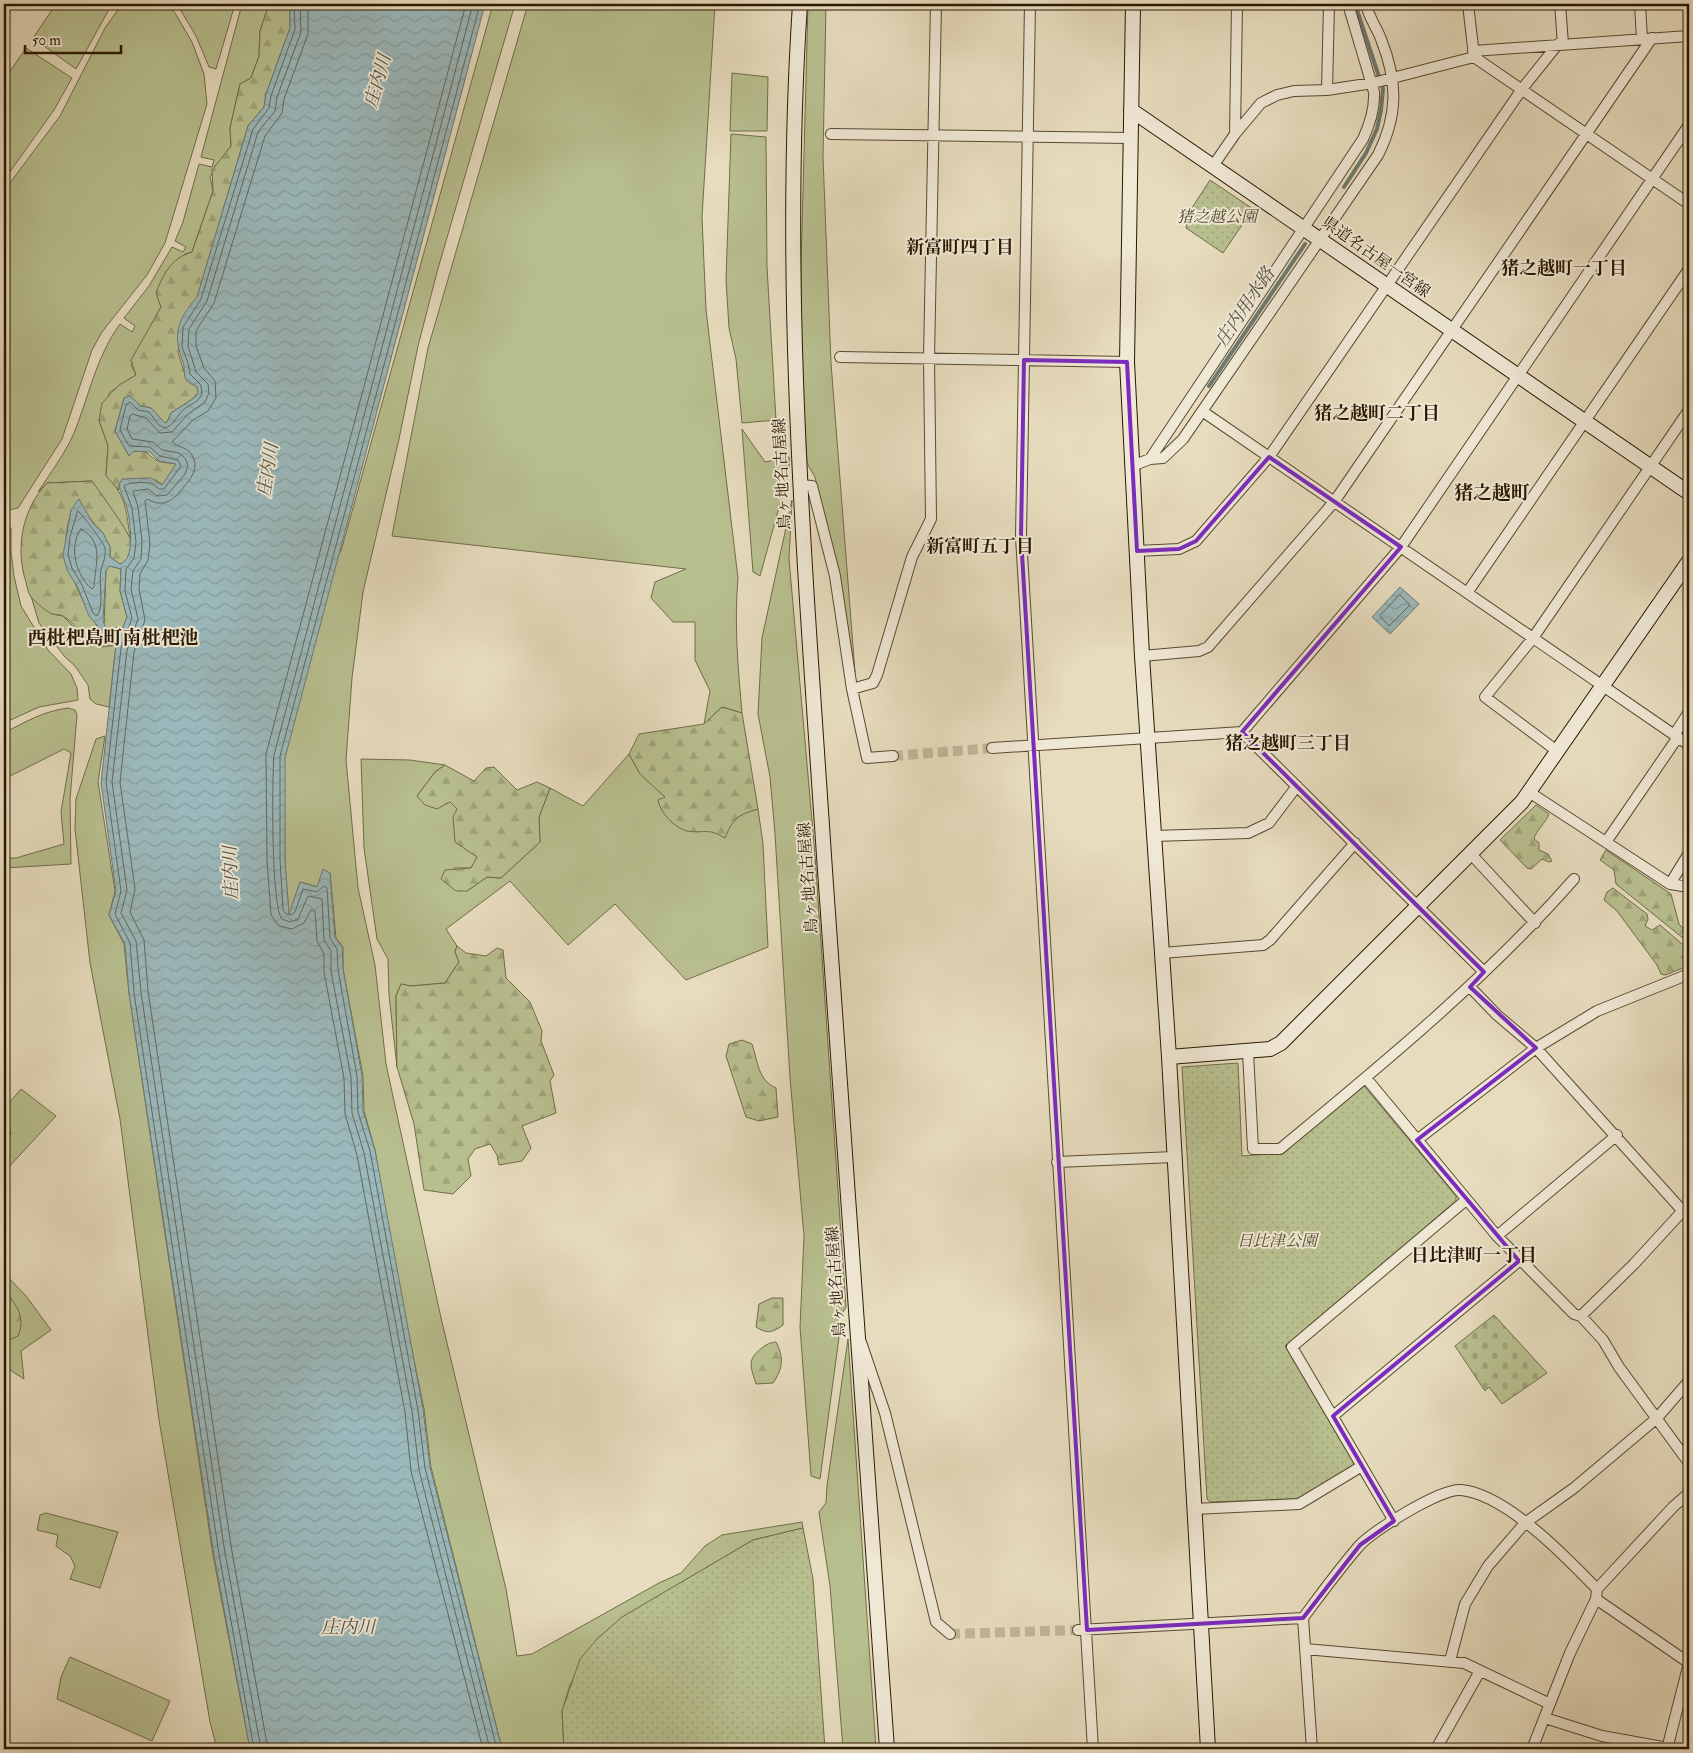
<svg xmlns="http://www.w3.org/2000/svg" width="1693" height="1753" viewBox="0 0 1693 1753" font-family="'IM FELL Double Pica','Noto Serif JP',serif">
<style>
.green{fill:#b8bf8f;stroke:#716c48}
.forest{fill:url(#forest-firs);stroke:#716c48}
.cemetery{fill:url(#cemetery-stones);stroke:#716c48}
.park{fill:url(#park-dots);stroke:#716c48}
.water{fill:url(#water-waves);stroke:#6e7971}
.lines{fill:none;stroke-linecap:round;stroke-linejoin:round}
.shore{stroke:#62685e;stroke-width:1}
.stream{stroke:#6e7971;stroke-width:4}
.street-tunnel{stroke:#c1b598;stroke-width:10;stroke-dasharray:10 5;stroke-linecap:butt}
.street-casing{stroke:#594930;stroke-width:12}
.secondary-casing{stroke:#2a1800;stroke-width:16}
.street{stroke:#efe8d5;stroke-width:10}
.secondary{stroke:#efe8d5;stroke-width:14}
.marked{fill:none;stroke:#7b2cbf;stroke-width:4;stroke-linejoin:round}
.labels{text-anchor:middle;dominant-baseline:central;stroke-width:4;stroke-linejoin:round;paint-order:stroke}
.park-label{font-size:16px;font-style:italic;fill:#554a2b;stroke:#efe8d5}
.street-label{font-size:16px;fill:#2a1800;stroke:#efe8d5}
.water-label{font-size:18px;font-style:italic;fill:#525042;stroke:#efe8d5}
.neighbourhood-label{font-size:18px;font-weight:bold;fill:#2a1800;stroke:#efe8d5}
.quarter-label{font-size:19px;font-weight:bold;fill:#2a1800;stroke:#efe8d5}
</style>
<defs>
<pattern id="forest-firs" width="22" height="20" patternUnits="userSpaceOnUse" patternTransform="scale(1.25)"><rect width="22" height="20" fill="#b8bf8f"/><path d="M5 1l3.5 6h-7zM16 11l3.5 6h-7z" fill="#9ea37a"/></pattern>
<pattern id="cemetery-stones" width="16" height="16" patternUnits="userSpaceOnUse" patternTransform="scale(1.25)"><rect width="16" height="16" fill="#b8bf8f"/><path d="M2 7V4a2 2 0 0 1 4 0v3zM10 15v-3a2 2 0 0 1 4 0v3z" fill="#9ea37a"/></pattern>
<pattern id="park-dots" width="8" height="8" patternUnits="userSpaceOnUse" patternTransform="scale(1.25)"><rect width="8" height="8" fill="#b8bf8f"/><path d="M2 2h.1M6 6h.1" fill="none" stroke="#9ea37a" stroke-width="1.8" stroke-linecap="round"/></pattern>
<pattern id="water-waves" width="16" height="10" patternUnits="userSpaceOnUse" patternTransform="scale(1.25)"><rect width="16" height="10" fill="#9bb9bc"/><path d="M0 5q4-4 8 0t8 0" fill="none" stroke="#869ea0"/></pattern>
</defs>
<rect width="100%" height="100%" fill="#e7dcbe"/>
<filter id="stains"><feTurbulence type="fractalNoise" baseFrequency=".004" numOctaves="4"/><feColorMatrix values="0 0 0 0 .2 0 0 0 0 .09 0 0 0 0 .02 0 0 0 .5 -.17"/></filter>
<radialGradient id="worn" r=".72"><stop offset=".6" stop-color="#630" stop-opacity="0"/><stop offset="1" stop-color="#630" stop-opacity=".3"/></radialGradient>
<!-- green -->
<path class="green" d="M56,4H112L76,69L33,38Z
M122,4H167L175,13L192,42L204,74L207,104L165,243L147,275L102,332L92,350L62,439L18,508L4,511V191L60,116L105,28Z
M177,4H235L216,69L209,67L196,36Z
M242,4H269L260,31L259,56L251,78L240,84L230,128L231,146L210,177L213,191L192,252L185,254L160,300L161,307L131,365L136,375L110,392L99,420L108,446L106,475C129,500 125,510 131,542L92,481L47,483L38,492C50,473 65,454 74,433C89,396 96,357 120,324L132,332L135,326L124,318L149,286L172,247L183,252L186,247L175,241L183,222L199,164L212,167L214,160L201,157Z
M493,4H515L437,272L418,346L399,439L363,592L352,678L346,760L358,888L375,965L386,1064L441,1318L506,1589L517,1656L532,1654L659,1583L681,1573L705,1546L722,1535L802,1522L803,1528L753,1540L623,1617L597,1639L570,1685L562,1711L564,1749H502L431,1467L424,1409L392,1253L375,1150L364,1111L363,1076L343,969V947L336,938L330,873L323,870L318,887L300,882L289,915L285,866L284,742L328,569L341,551Z
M528,4H715L702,217L706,310L738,578C734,623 738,668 742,713L722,707L704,724L710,691L695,660V622H673L651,598L655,582L686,569L392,536L428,348Z
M808,4H826L823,157L831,363L855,672L838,576L815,477L807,463L801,359V267Z
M26,48L72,78L54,110L4,180V80Z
M732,73L768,77L767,131H730Z
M731,134L766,137L767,267L776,420L742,423L736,359L729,328L726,280Z
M742,429L765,462L789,457C791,470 784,480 783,493L760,576L753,572Z
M792,500L789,559L815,855L846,1307L837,1322L839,1337L820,1479L811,1476L800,1327L804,1236L790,1078L775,834L770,777L758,714L762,638Z
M4,522L11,528V552L14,576L21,606L48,650L71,674L77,688L78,700L39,707L4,723Z
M31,596L52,614L63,616L88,641L101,647L116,645L109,707L96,704L90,699L88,685L75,666L65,657L39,623Z
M68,708L75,710L77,715L70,799L71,864L4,868V858H16L64,844L61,812L71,753L64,749L4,779V733C25,722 44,711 68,708Z
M105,736L98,782L115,891L109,915L124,944L129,993L213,1555L250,1749H217L210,1722L159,1420L120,1119L90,963L75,829L76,799L96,739Z
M629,754L640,774L666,797L696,832L705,829L717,833L744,813L758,809L763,844L768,947L686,980L615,904L568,945L510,881L446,929L457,946L455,952L459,962L445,983L411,986L401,984L396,996L397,1067L389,995L388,959L377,939L364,848L361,759L410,760L445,765L435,772L417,796L450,802L457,809L478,856L471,868H454L467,891L487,877L501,878L540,842L539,817L550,788L583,806Z
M21,1089L56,1116L6,1170L4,1168V1145L11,1133L4,1121V1109Z
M4,1273L26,1296L51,1330L21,1351L24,1379L4,1366V1342L12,1300L4,1291Z
M848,1339L876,1749H843L830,1586L819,1512L826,1503L827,1486Z
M46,1513L118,1532L100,1588L70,1579L75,1566L70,1556L56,1546L58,1535L37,1530L40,1515Z
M70,1657L170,1701L152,1741L57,1699L61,1677Z"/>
<!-- forest -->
<path class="forest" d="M269,4H290V28L266,94L264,107L248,126L197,298L185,314L178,352L187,381L197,387L198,392L194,398L171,413L167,422L164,423L151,408L141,406L124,398L115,431L129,456L134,451C148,451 146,453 156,460C161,463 171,463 177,464L163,485L156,480L119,485V490L106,476L108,446L99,420L102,403L119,385L136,375L131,360L161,307L156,293C163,275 171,258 192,252L213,191L212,170L231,146L230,128L240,84L251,78L259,56L260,31Z
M92,481C101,494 126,527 131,541C133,550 129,561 120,564L110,557V547L103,533L87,515L71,510C70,519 66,529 66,537C66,574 81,597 98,628L104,626L106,570L110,566L121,569L120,591L127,617L116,645C80,651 86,630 63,616C60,614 55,615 52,614C46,611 35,602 31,597C28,593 27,587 26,582C15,549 22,509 47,483Z
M722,707L742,713L758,809C738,815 733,818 725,838C707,827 704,834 687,831C675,828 660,813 658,800L665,797L640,774L629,754L639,734L704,724Z
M445,765L474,781L486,768L494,767L517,790L537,782L550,788L539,817L540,842L501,878L487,877L467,891H456L441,879L445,870L471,868L477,857L455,842L453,817L457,809L450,802L437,809L425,805L417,796L435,772Z
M1536,805L1549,814C1546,823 1536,830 1534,839L1539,843V850L1548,854L1552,861L1549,862L1542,859L1531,869L1527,868L1500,840Z
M1606,850L1671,894L1679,924L1689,935V943L1616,884L1614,870L1600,860Z
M1613,888L1647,914L1648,919L1645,926L1652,930L1660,925L1689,950L1688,966L1665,975L1661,974L1657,965L1617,911L1604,900L1607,892Z
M457,946L466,953L486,956L497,948L503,950L506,978L530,1002L542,1031L541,1041L554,1075L550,1081L556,1113L522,1126L531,1148L522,1161L499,1165L497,1155L490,1144L475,1149L468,1159L471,1176L453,1194L424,1190L414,1124L397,1067L396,996L401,984L411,986L445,983L459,962L455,952Z
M742,1040L752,1044C758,1062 758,1080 776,1088L778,1117L759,1121L746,1117L726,1056L729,1044Z
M4,1291C17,1305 26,1317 18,1336L4,1342Z
M772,1298H783V1325C772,1333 767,1334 756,1327L759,1304Z
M776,1342C784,1357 783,1369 773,1383L756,1384C751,1367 746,1360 762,1348C767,1344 769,1343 776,1342Z"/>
<!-- cemetery -->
<path class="cemetery" d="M1494,1315L1547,1373L1502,1404L1489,1387L1485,1391L1455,1346Z"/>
<!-- park -->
<path class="park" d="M1210,180L1253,209L1223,253L1186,228L1188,214Z
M1238,1063L1242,1156L1283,1153L1364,1086L1456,1196V1201L1285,1346L1355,1465L1298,1499L1210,1502L1207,1499L1182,1067Z
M803,1528L813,1579L825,1749H564L562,1711L580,1659L597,1639L622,1617L753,1540Z"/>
<!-- water -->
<path class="water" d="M290,4H485L285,758V860L289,914L300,882L317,887L323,869L330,873L335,938L342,947L343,969L362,1076L363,1111L375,1150L423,1409L430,1467L502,1749H250L214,1555L129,993L125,944L109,915L116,891L101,783L116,645L127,617L120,591L121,569L110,566L106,570L103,621L106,629L102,631L89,616L78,588L67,570L63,555L71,510L79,499L94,525L103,533L110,547V557L120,564C136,559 130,522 127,508C125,500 120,493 119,485L122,479L151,478L162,485L176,464L159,461L150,452L134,451L129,456L115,431L124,398L130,396L141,406L151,408L165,423L167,422L171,413L194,398L198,392L197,387C194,385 189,383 187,381C183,377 185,367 183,362C172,334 178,319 197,297L248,126L264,107L266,94L290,28Z
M1400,587L1419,604L1390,634L1372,617Z"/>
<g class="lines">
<!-- shore -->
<path class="shore" d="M466,4L266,754L267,860L271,915L279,926L292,929L304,923L311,910L315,911L317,941L324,954V972L344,1078L345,1114L357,1155L405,1412L411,1471L483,1749
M473,4L274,755C272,778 271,907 282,919L290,922L298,919L308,896L322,899L324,940L331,951V971L351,1077L352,1113L364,1153L412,1411L419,1470L490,1749
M480,4L280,756V860L283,910L286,914L291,915L295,912L303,889L317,892L324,886L327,888L330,938L337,949L338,970L357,1076L358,1112L370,1151L418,1410L425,1468L497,1749
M78,511C82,514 104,543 105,548C106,559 103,561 101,570C98,584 105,604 97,616L93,613L82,585L72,568L68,555L70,537Z
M81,529C105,542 95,564 94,587L92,589C76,576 68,546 81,529Z
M1400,595L1410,605L1389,626L1380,616Z
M254,1749L219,1554L134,993L130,943L115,914L121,891L106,782L121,648L132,618L125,591L126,569L134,558L136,542L132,508L124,486C129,482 142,482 149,483C156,484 156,490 164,489L181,466L178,460L160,456L150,447L129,446L120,430L126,405L130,402L138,410L149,412L159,425L165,428C174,425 177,416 183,410C190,404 198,403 202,394L201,385L190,374L188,363L182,347L183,327L201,299L253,129L269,108L271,96L295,29L294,4
M261,1749L225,1553L141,992L136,941L121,913L127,890L112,782L127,650L138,619L131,589L133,571L141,559L142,541L138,507L133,491L148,489L157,496L167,495L185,474L188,465L185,458L179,453L162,450L153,442L132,439L127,429L130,416L132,414L146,418L160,433L172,432L187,415L205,402L209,393L208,384L196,372L188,346L189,329L207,301L258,132L275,111L277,97L301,32L300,4
M268,1749L232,1552L148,991L144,940L130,912L135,889L120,782L134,652L145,620L139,589L140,574L148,560L150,543L145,501L147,499C163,508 173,501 183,488C190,479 199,470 193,457C189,447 179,448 172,442L193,420L208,411L216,398L215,381L204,368L196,346V331L214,303L265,136L282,113L284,99L308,34V4"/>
<!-- stream -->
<path class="stream" d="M1344,187L1366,153L1377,129L1381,110L1383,89L1355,4
M1209,386L1305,244"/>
<!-- street-tunnel -->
<path class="street-tunnel" d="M893,756L992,748
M950,1634L1078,1630"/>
<defs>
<path id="street" d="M1030,4L1021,537L1093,1749
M1468,4L1474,56
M1560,4L1563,44
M1640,4L1642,39
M1473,51L1689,36
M1327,90L1329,4
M831,134L1131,138
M1235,134L1237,4
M1213,166L1235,134L1261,103L1277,95L1294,91L1327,90L1373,83L1474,57L1689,204
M840,357L1127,362
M1202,411L1689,745
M1150,459L1163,458L1183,439L1378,155C1398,115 1398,82 1381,39C1377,28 1368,16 1366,4
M1132,466L1150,459L1363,139C1370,124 1375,109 1374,92L1348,4
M799,485L812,486L835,576L852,689L867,758L893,756
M1137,551L1179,549L1196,541L1269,457L1522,89L1558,44
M1467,593L1689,269
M1142,656L1199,651L1208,647L1334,502L1652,38
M852,689L873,683L877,675L912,557L931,519L929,358L936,4
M1242,732L1484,972
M1674,735L1689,712
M992,748L1242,732L1401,547L1689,125
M1557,751L1485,697L1533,638L1689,410
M1529,792L1670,884
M1154,836L1248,833L1269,823L1297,786
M1606,842L1678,737
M1470,853L1535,923
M1689,853L1670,884L1689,887
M1162,953L1263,945L1270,940L1355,843
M1470,987L1497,1015L1536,1048L1689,1218
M1248,1052L1253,1149H1280C1383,1064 1486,979 1574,879
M1366,1078L1497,1236L1574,1314L1581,1316L1603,1340L1619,1367L1689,1463
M1417,1140L1536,1048L1597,1011L1689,974
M1057,1162L1174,1157
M1497,1236L1617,1135
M1581,1316L1634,1264L1689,1204
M861,1342L885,1413L936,1622L950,1634
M1333,1416L1519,1261
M1194,1509L1299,1504L1362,1466
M1394,1521L1292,1347L1466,1200
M1596,1599L1689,1663
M1078,1630L1303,1618
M1305,1649L1464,1663L1550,1704
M1450,1661L1465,1604L1488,1566L1525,1523L1574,1488L1657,1418L1689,1381
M1545,1718L1602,1736L1668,1748
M1312,1749L1303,1618C1321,1594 1339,1569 1359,1546C1372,1531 1441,1488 1461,1490C1506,1494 1567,1558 1597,1589
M1436,1749L1480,1671
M1532,1749L1570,1653L1596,1599L1597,1589L1673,1507L1689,1493
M1667,1749L1689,1663"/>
<path id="secondary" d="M800,4C782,273 803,543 821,811C842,1124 864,1437 887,1749
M1133,4L1127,362L1142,656L1169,1057L1208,1749
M1131,110L1689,493
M1169,1057L1270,1049L1281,1043L1522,802L1689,561"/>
</defs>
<!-- street casing -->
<use href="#street" class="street-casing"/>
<!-- secondary casing -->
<use href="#secondary" class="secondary-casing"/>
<!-- street -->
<use href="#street" class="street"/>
<!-- secondary -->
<use href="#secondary" class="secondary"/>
</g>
<!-- marked area -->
<path class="marked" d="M1024,360L1127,362L1137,551L1179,549L1196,541L1269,457L1401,547L1242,732L1484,972L1470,987L1536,1048L1417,1140L1519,1261L1333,1416L1394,1521L1360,1545L1303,1618L1087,1630L1021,537Z"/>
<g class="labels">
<!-- park labels -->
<g class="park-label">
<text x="1217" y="217">猪之越公園</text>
<text x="1277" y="1241">日比津公園</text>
</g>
<!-- street labels -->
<g class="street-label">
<text transform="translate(1376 257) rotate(35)">県道名古屋一宮線</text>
<text transform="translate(782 474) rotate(-93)">鳥ヶ地名古屋線</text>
<text transform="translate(808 878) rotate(-94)">鳥ヶ地名古屋線</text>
<text transform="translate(836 1282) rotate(-94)">鳥ヶ地名古屋線</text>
</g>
<!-- water labels -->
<g class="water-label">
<text transform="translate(378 81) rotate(-74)">庄内川</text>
<text transform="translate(1245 307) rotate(-56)">庄内用水路</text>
<text transform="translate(268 470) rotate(-81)">庄内川</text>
<text transform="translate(231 873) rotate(-92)">庄内川</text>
<text x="348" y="1627">庄内川</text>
</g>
<!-- neighbourhood labels -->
<g class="neighbourhood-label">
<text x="960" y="247">新富町四丁目</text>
<text x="1564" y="268">猪之越町一丁目</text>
<text x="1377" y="413">猪之越町二丁目</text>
<text x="980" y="546">新富町五丁目</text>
<text x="1288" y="743">猪之越町三丁目</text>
<text x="1474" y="1255">日比津町一丁目</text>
</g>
<!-- quarter labels -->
<g class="quarter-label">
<text x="1492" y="493">猪之越町</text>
<text x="113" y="638">西枇杷島町南枇杷池</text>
</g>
</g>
<!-- margin -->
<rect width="1693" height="1753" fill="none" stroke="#e7dcbe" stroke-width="20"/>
<rect x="5" y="5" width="1683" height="1743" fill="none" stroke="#2a1800" stroke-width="2.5"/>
<rect x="10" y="10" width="1673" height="1733" fill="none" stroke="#2a1800"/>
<!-- scale -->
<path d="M25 45v8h96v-8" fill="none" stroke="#2a1800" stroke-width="2.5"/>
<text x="32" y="45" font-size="15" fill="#2a1800" stroke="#efe8d5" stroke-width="4" paint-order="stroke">50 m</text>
<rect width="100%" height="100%" filter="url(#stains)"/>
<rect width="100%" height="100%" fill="url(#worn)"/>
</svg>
